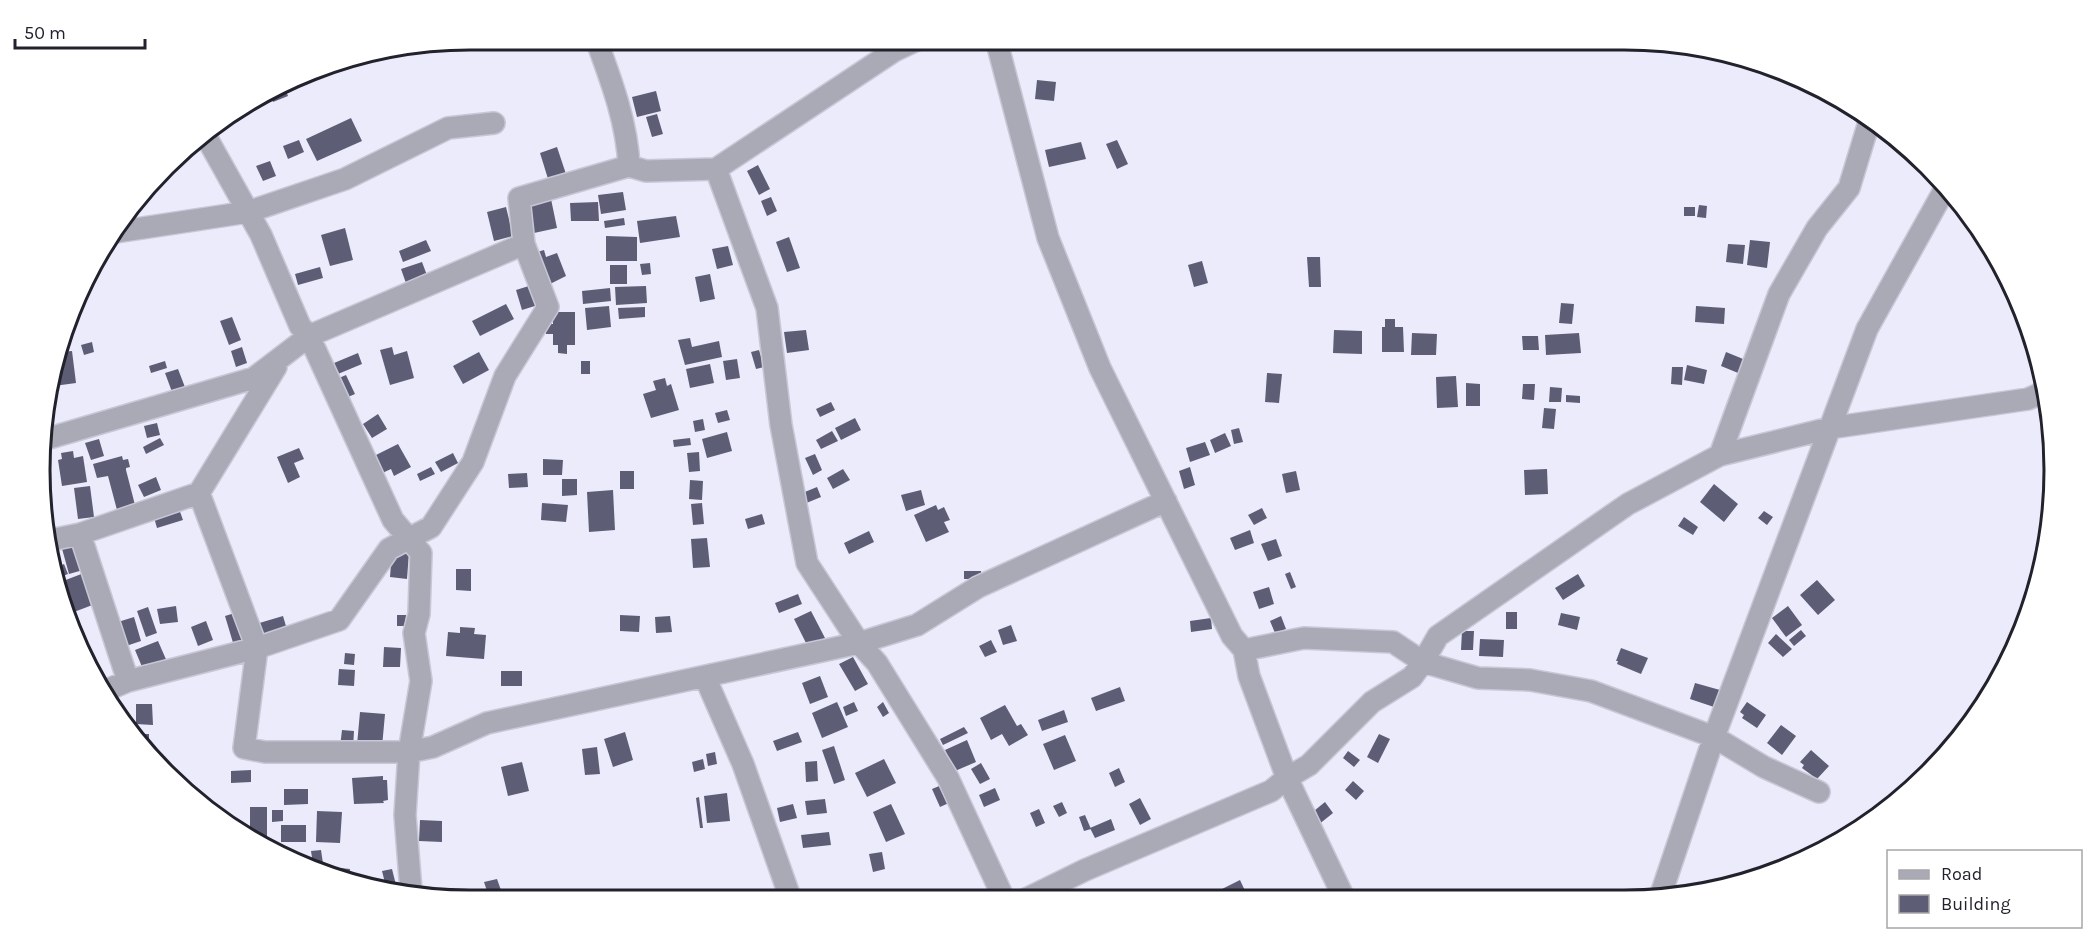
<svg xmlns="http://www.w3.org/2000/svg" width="2094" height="940" viewBox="0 0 2094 940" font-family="Karla,sans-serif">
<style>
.building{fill:#5d5d75}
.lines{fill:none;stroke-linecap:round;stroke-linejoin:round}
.minor-casing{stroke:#c7c7d7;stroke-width:24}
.minor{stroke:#aaaab6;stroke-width:21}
.rim{fill:none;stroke:#22222c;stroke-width:3}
</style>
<rect width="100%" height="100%" fill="#ebebfc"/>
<!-- building -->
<path class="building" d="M1037,80L1056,82L1054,101L1035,99Z
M283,84L288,96L273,102L271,96L265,98L263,93Z
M656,91L661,111L637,117L632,97Z
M657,114L663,134L652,137L646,117Z
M351,118L362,141L317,161L306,139Z
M299,140L304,152L288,159L283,146Z
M1117,140L1128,164L1117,169L1106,144Z
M1081,142L1086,159L1049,167L1045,150Z
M557,147L567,177L549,182L540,153Z
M270,161L276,176L263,181L256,166Z
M758,165L770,189L759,195L747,171Z
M623,192L626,210L601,214L598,195Z
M771,197L777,211L767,216L761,201Z
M551,199L557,228L534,233L528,203Z
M598,202L599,221H571L570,203Z
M1699,205L1707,206L1706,218L1697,217Z
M506,207L513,236L494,241L487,212Z
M1684,207H1695V216H1684Z
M676,216L680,237L640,243L637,221Z
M624,218L625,225L605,228L604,221Z
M345,228L353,260L330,266L321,235Z
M606,236L637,237V261H606Z
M789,237L800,268L787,272L776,242Z
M426,240L431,251L403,262L399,251Z
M1750,240L1770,242L1767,268L1747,265Z
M1728,244L1745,245L1743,264L1726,262Z
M728,246L733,265L717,269L712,249Z
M544,250L546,257L557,253L566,276L546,286L534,253Z
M1307,257H1320L1321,287H1309Z
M1202,261L1208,283L1194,287L1188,265Z
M422,262L428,278L407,286L401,269Z
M650,263L651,274L642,275L640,264Z
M610,265H627V284H610Z
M320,267L323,278L298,285L295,274Z
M710,274L715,299L700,302L695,277Z
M532,285L538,305L522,310L516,290Z
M646,286L647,303L616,305L615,287Z
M610,288L611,301L583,304L582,291Z
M1561,303L1574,304L1572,324L1559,323Z
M506,304L514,319L480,336L472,321Z
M609,306L611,327L587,330L585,308Z
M1696,306L1725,308L1724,324L1695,322Z
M645,307V317L619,319L618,308Z
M553,312H575V345H567V354L558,353V345H553V334H546V324H553Z
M232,317L241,340L229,345L220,321Z
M1385,319H1395V327H1403L1404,352H1382V327H1385Z
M806,330L809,350L787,353L784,332Z
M1334,330L1362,331V354L1333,353Z
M1412,333L1437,334L1436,355H1411Z
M1579,333L1581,353L1546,355L1545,335Z
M1522,336H1538L1539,350H1523Z
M690,338L692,347L719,341L722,357L685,365L678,340Z
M92,342L94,352L84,355L81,345Z
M242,347L247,363L236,367L231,351Z
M392,347L394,355L407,351L414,378L390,385L380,350Z
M759,350L764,367L756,369L751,352Z
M72,351L76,383L54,386L52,373L60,352Z
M479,352L489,370L463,384L453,366Z
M1726,352L1748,361L1743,375L1721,366Z
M358,353L362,364L338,374L334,363Z
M737,359L740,378L726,380L723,361Z
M165,361L167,368L151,373L149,366Z
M581,361H590V374H581Z
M710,364L714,383L690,388L686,369Z
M1687,365L1707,370L1704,384L1684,380Z
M1672,367H1683L1682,385L1671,384Z
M178,369L188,395L175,400L165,373Z
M1267,373L1282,374L1279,403L1265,402Z
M346,375L355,394L348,397L339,378Z
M1456,376L1458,407L1437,408L1436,377Z
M665,378L667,386L671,384L679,410L651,418L643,394L656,390L653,381Z
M1466,383L1480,384V406H1466Z
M1523,384H1535L1534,400L1522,399Z
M1550,387L1562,388L1561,402H1549Z
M1566,395L1580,396V403L1566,402Z
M831,402L835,410L820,417L816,409Z
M1544,408L1556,409L1554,429L1542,428Z
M727,410L730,420L718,423L715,413Z
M378,414L387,429L372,438L363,424Z
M855,418L861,430L841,440L835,428Z
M703,419L705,430L695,432L693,421Z
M157,423L160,435L147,438L144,426Z
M1239,428L1243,442L1234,444L1231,430Z
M832,431L838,441L821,449L816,440Z
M727,432L732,451L707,458L702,439Z
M1225,433L1231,446L1215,453L1210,440Z
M160,438L164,445L146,454L143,447Z
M690,438L691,445L674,447L673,440Z
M99,439L104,456L91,460L85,443Z
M1205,442L1210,455L1190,462L1186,448Z
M398,444L411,467L394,476L391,469L378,475L370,458Z
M299,448L304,459L294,463L300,477L288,483L277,457Z
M73,451L74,458L83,456L87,482L62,486L58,460L62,459L61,453Z
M699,452L700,471L689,472L687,453Z
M453,453L458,463L441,472L435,462Z
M815,454L822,470L813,475L805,458Z
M122,456L123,460L128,459L130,467L126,468V470L135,505L117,510L108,476L97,478L93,464Z
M543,459L563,460L562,475H543Z
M431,467L435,474L420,481L417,474Z
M1190,467L1195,485L1184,489L1179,471Z
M843,469L850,480L833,489L827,478Z
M1547,469L1548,494L1525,495L1524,470Z
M620,471H634V489H620Z
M1296,471L1300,490L1286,493L1282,474Z
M527,473L528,487L509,488L508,474Z
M156,477L161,490L144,497L138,485Z
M562,479H577V495L562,496Z
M690,480L703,481L702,500L689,499Z
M1714,484L1738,504L1724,522L1700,502Z
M90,486L94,517L78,519L74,488Z
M817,487L821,497L804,504L800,494Z
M613,490L615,530L589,532L587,492Z
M921,490L925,505L906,511L901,495Z
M542,503L568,505L566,522L541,520Z
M702,503L704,524L693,525L691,504Z
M936,505L938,510L944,507L950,520L944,522L949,532L926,542L914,515Z
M178,506L183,520L157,528L153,514Z
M1262,508L1267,518L1254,525L1248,515Z
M1764,511L1773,517L1767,525L1758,518Z
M762,514L765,524L748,529L745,519Z
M1684,517L1698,527L1693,535L1678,526Z
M1250,530L1254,543L1235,550L1230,538Z
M869,531L874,542L849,554L844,543Z
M707,538L710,567L693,568L691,539Z
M1276,539L1282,556L1268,561L1261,544Z
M75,541L83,570L69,574L61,545Z
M392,551L409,552L407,579L390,577Z
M64,564L68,574L55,579L53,569Z
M456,569H471V591L456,590Z
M964,571H981L982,579H964Z
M1290,572L1296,587L1291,589L1285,574Z
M84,573L95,604L74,612L63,581Z
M1578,574L1585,586L1563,600L1555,588Z
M1817,580L1835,600L1818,615L1800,595Z
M1269,587L1274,604L1259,609L1253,592Z
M798,594L802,604L779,613L775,603Z
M176,606L178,622L160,624L157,609Z
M1788,606L1802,625L1786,637L1772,618Z
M148,607L157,633L146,637L137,611Z
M811,611L825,638L808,647L794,619Z
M238,612L247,642L234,646L225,616Z
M1506,612H1517V629H1506Z
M1561,613L1580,617L1577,630L1558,625Z
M397,615H406L405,626H397Z
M620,615L640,616L639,632L620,631Z
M283,616L288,633L260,640L256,624Z
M670,616L672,632L656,633L655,617Z
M1281,616L1286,629L1275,633L1270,621Z
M134,617L141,641L126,646L118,622Z
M1211,618L1212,629L1191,632L1190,621Z
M206,621L213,640L198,646L191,627Z
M1011,625L1017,641L1003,645L998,630Z
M460,627L475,628L474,634L486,635L484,659L446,656L448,632L460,633Z
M1801,630L1806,636L1794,646L1789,640Z
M1462,631H1474L1473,650H1461Z
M1776,634L1792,649L1783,657L1768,643Z
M1480,639L1504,640L1503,657L1479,656Z
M991,640L997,652L985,657L979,646Z
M158,641L168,664L145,674L135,650Z
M384,647L401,648L400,667H383Z
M1621,648L1648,658L1641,674L1617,664L1618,661H1616Z
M345,653L355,654L354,665L344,664Z
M853,657L868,684L855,691L839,664Z
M339,669L355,670L354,686L338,685Z
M501,671H522V686H501Z
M820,676L828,697L810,704L802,683Z
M1695,683L1720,690L1714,707L1690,699Z
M1120,687L1125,701L1096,711L1091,698Z
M837,702L848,727L822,738L812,713Z
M854,702L858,711L846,716L843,707Z
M883,702L889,713L883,717L877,707Z
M1747,702L1766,715L1757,728L1742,718L1744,715L1740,712Z
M136,704H152L153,725L136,724Z
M1005,705L1017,726L1021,724L1028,735L1009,746L1002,734L991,740L980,718Z
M1064,710L1068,722L1042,731L1038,720Z
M360,712L385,714L382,747L357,745Z
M1781,725L1796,736L1782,755L1767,743Z
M964,727L968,733L943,745L940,739Z
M342,730L354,731L353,748L340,747Z
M625,732L633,760L613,767L604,739Z
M798,732L802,742L777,751L773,741Z
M137,734H149V746H147Z
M1379,734L1390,739L1378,763L1367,757Z
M1065,735L1076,761L1054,770L1043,744Z
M967,740L976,762L955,771L945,750Z
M834,746L845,780L834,784L822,750Z
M597,747L600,774L585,775L582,749Z
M1811,750L1829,766L1817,779L1802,768L1804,765L1800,762Z
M1348,751L1360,760L1354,767L1343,758Z
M715,752L717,764L708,766L706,754Z
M703,759L705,769L694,772L692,762Z
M884,759L896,783L867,797L855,773Z
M817,761L818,781L806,782L805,762Z
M522,762L529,791L508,796L501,767Z
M981,763L990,779L980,784L971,769Z
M1119,768L1125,782L1115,787L1109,773Z
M251,770V782L231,783V771Z
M383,776V780H387L388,800L383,801L384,803L354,804L352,778Z
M1353,781L1364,791L1356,800L1345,790Z
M944,784L951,802L940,807L932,789Z
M995,788L1000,800L984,807L979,795Z
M284,789H308V804L284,805Z
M727,793L730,821L707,823L704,796Z
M699,797L703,828H700L696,798Z
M1140,798L1151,819L1140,825L1129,804Z
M825,799L827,813L807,815L805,801Z
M1062,802L1067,813L1059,817L1053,806Z
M1325,802L1333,813L1318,825L1309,815Z
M793,804L797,818L780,822L777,808Z
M891,804L905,834L886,842L873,812Z
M250,807H267V841L250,840Z
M1039,809L1045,823L1036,827L1030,813Z
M272,810H283V821L272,822Z
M317,811L342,812L340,843L316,842Z
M1085,815L1091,829L1084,831L1079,817Z
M1111,819L1115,830L1095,838L1090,828Z
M420,820L442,821V842L419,841Z
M281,825H306V842H281Z
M829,832L831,845L803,848L801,835Z
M321,850L324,870L316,871L314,870L311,851Z
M882,852L885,869L873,872L869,854Z
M340,868L350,869L349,881L339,879Z
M392,869L397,889L386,887L382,871Z
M497,879L502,893L489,897L484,882Z
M1240,880L1247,895L1240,899H1217L1214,893Z"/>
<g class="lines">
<defs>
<path id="minor" d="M596,39C611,80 627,122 629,166
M996,39L1048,238L1100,368L1232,636L1244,650L1249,676L1287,778L1344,898
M204,133L261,235L300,326L309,336L393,520L421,553L419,614L414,633L421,681L409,752L405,815L411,891
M716,169L767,308L781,425L807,563L859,643L877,663L948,778L1004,899
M116,232L248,212L345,179L448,128L494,123
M46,439L254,378L309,336L524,244
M1720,455L1779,294L1817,228L1849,188L1870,119
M199,493L257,648L244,748L265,752H409L433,747L487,723L859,643L917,625L978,587L1166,501
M80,534L128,681
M46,541L80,534L199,493L276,367
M1244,650L1304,638L1393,642L1423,662L1478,678L1530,680L1591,691L1714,737L1764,767L1819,792
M705,677L743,764L791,900
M102,692L128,681L257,648L339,620L389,549L431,527L473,462L505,376L548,307L524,244L519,198L629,166L646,171L716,169L894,51L919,39
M1660,897L1714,737L1867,329L1946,187
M1026,899L1085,870L1271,791L1287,778L1309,765L1372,702L1412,677L1423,662L1438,636L1628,504L1720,455L1830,428L2028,399L2046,391"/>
</defs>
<!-- minor casing -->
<use href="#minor" class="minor-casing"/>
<!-- minor -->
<use href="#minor" class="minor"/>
</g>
<!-- crop -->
<path d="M0 0H2094V940H0ZM470 50H1624A420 420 0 0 1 2044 470V470A420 420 0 0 1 1624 890H470A420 420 0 0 1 50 470V470A420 420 0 0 1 470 50Z" fill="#fff" fill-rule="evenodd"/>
<path class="rim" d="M470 50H1624A420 420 0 0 1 2044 470V470A420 420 0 0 1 1624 890H470A420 420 0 0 1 50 470V470A420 420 0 0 1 470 50Z"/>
<!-- legend -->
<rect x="1887" y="850" width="195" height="78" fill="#ffffff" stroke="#a7a7ab" stroke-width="1.5"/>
<rect x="1899" y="870" width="30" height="9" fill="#aaaab6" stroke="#a7a7ab" stroke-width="1.5"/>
<text x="1941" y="880" font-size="18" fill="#22222c">Road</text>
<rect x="1899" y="895" width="30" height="18" fill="#5d5d75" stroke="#a7a7ab" stroke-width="1.5"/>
<text x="1941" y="910" font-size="18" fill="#22222c">Building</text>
<!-- scale -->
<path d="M15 39v9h130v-9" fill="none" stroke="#22222c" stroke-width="3"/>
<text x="24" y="39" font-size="18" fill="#22222c" stroke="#ffffff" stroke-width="4.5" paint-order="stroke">50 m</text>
</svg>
